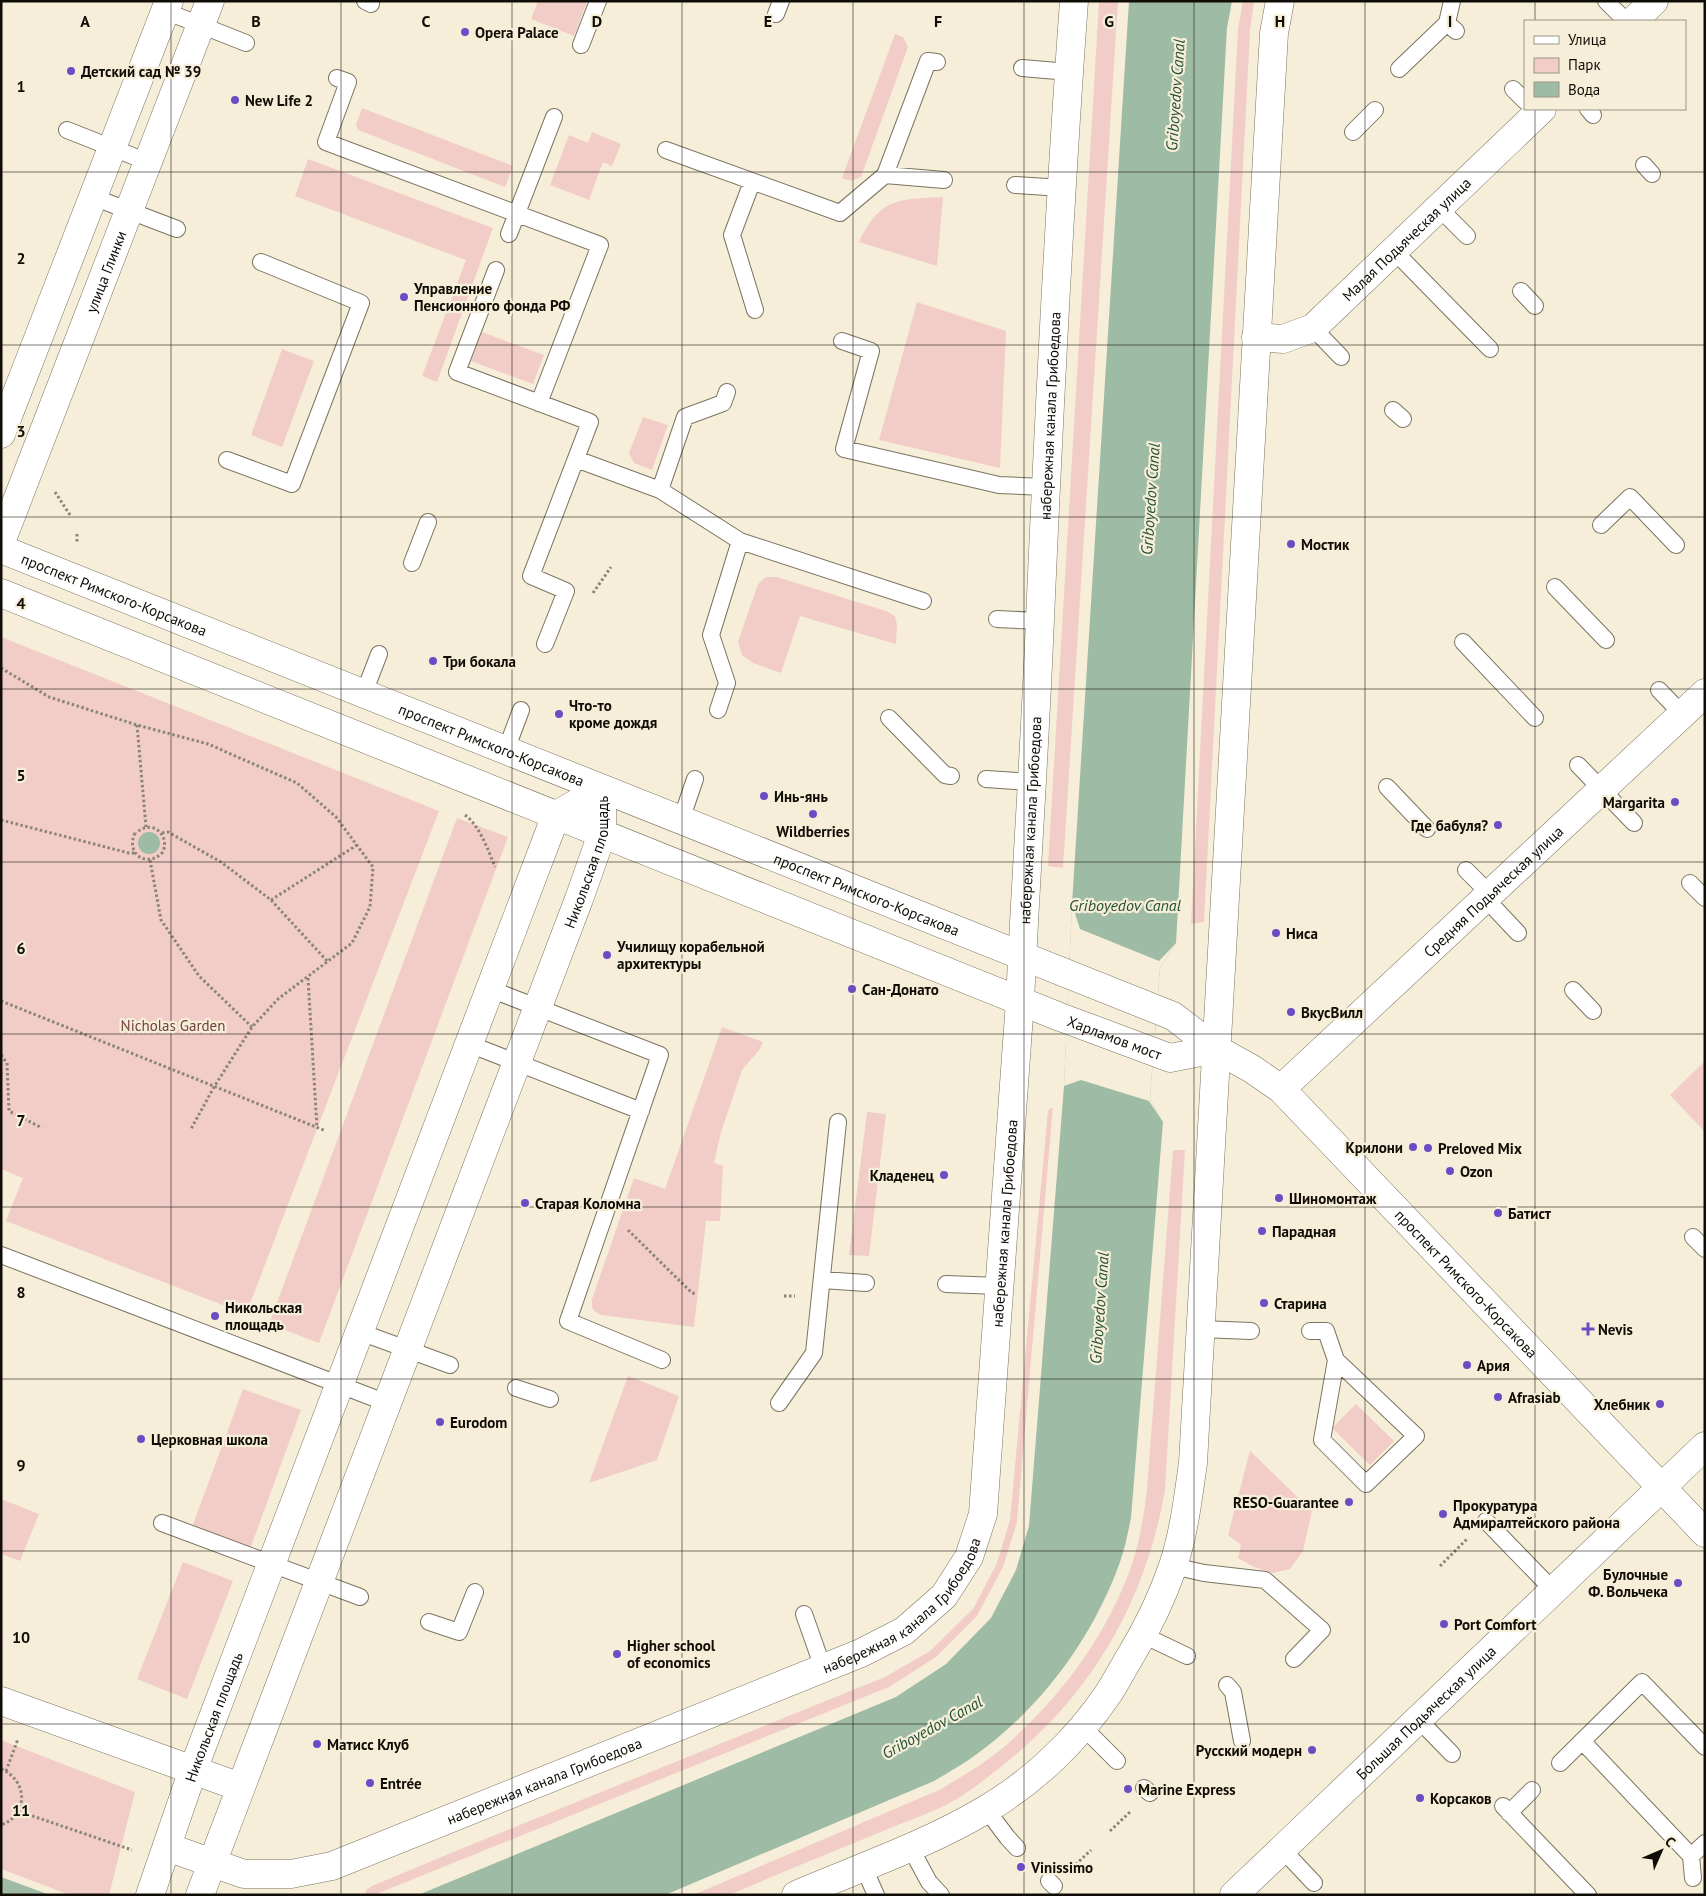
<svg xmlns="http://www.w3.org/2000/svg" width="1706" height="1896" viewBox="0 0 1706 1896" font-family="'PT Sans',sans-serif">
<style>
.green{fill:#f2cdc8}
.water{fill:#9ebba5}
.pier{fill:#f6eed8}
.lines{fill:none;stroke-linecap:round;stroke-linejoin:round}
.lane-casing{stroke:#7b7460;stroke-width:18}
.street-casing{stroke:#7b7460;stroke-width:29}
.secondary-casing{stroke:#7b7460;stroke-width:29}
.primary-casing{stroke:#7b7460;stroke-width:29}
.path{stroke:#8b8576;stroke-width:3;stroke-dasharray:2.5 2.5;stroke-linecap:butt}
.lane{stroke:#fff;stroke-width:16}
.street{stroke:#fff;stroke-width:28}
.secondary{stroke:#fff;stroke-width:28}
.primary{stroke:#fff;stroke-width:28}
.grid{fill:none;stroke:#100d06;stroke-width:1;stroke-opacity:0.55}
.poi-dot{fill:#6a4cc5;stroke:#f6eed8;stroke-width:2}
.labels{text-anchor:middle;dominant-baseline:central;stroke-width:4.5;stroke-linejoin:round;paint-order:stroke}
.poi-label{font-size:15px;font-weight:bold;fill:#100d06;stroke:#f6eed8;text-anchor:start}
.street-label{font-size:15px;fill:#100d06;stroke:#f6eed8}
.park-label{font-size:15px;fill:#74403b;stroke:#f6eed8}
.water-label{font-size:16px;font-style:italic;fill:#235233;stroke:#f6eed8}
.grid-label{font-size:16px;text-anchor:middle;font-weight:bold;fill:#100d06;stroke:#f6eed8;stroke-width:4.5;stroke-linejoin:round;paint-order:stroke}
</style>
<rect width="100%" height="100%" fill="#f6eed8"/>
<!-- green -->
<path class="green" d="M538,1H587L574,36L531,19Z
M1099,1H1118L1063,868L1048,866Z
M1243,1H1254L1250,31L1204,922L1191,924L1238,29Z
M895,34L903,37L908,47L861,177L851,181L842,178Z
M362,108L513,166L505,187L358,130L356,125Z
M592,132L621,144L612,166L603,162L589,200L550,185L569,135L588,143Z
M308,159L493,228L437,382L422,376L466,260L295,196Z
M943,197L937,266L859,242C880,198 898,199 943,197Z
M917,302L1006,331L1000,468L879,440Z
M482,332L544,355L533,384L471,361Z
M282,349L314,361L282,447L251,435Z
M643,417L668,425L652,470L634,463L629,453Z
M766,577H777L886,611L895,616L897,625L896,644L800,616L781,673L753,663L742,655L738,642L758,584Z
M1,637L439,811L246,1314L6,1221L23,1178L1,1169Z
M457,818L508,837L319,1343L269,1324Z
M722,1027L763,1042L760,1049L742,1070L721,1132L714,1163L723,1166L720,1221H706L694,1327L601,1315C593,1312 591,1308 592,1299L634,1178L665,1189Z
M1705,1061V1132L1670,1095Z
M1053,1107L1017,1522L1003,1567L977,1616L936,1657L889,1687L374,1895H365L366,1890L372,1886L463,1848L885,1677L930,1651L973,1609L997,1563L1010,1520L1048,1110Z
M867,1112L886,1114L869,1256L849,1255Z
M1173,1150H1185L1165,1490C1146,1601 1091,1696 1002,1766C984,1780 966,1795 946,1805C923,1816 899,1824 876,1834C827,1854 778,1874 729,1895H693L939,1790C965,1775 992,1759 1014,1738C1066,1690 1109,1631 1132,1564C1140,1540 1144,1514 1147,1489Z
M628,1376L679,1396L657,1460L589,1483Z
M243,1389L301,1410L246,1560L188,1538Z
M1356,1404L1394,1441L1370,1465L1332,1428Z
M1250,1451L1312,1511L1303,1551L1290,1569L1273,1573L1254,1567L1238,1558L1241,1545L1228,1535Z
M1,1499L39,1514L20,1561L1,1554Z
M183,1562L233,1581L187,1699L137,1679Z
M1,1740L135,1792L109,1895H70L1,1869Z"/>
<!-- water -->
<path class="water" d="M1129,1H1232L1227,28L1176,943L1160,968L1150,1098L1163,1122L1131,1518C1128,1532 1125,1548 1120,1562C1092,1640 1039,1711 970,1759C958,1767 946,1774 934,1781L665,1895H418L896,1697L946,1664L991,1618L1016,1570L1029,1526L1064,1086L1072,904Z
M138 843a11 11 0 1 1 22 0a11 11 0 1 1-22 0Z
M1,1877L50,1895H1Z"/>
<!-- pier -->
<path class="pier" d="M1072,904L1080,929L1159,961L1176,943L1160,968L1150,1098L1163,1122L1149,1101L1081,1080L1064,1086Z"/>
<g class="lines">
<defs>
<path id="lane" d="M365,1L371,4
M1606,1L1626,21
M165,11L246,43
M776,14L781,1
M1447,23L1452,1
M581,45L598,1
M937,62L928,61L885,175L944,180
M1022,68L1069,72
M1399,69L1447,23L1456,31
M337,78L348,82L326,142L600,245L539,403
M1513,89L1525,101
M1588,109L1593,115
M67,130L148,162
M1353,132L1375,110
M666,150L840,213L885,175
M1644,165L1652,174
M752,182L732,235L755,310
M1015,185L1062,188
M93,197L177,229
M1439,208L1467,236
M509,234L554,117
M1394,251L1490,349
M496,270L457,372L590,422L531,576L566,591L545,644
M1521,291L1535,306
M1313,328L1341,357
M842,341L871,351L844,449L999,485L1045,487
M1393,410L1403,419
M576,459L660,490L740,541
M227,460L292,484L361,303L261,262
M660,490L685,417L723,403L727,392
M1601,525L1630,497L1676,545
M412,563L428,522
M1555,587L1606,640
M997,619L1040,621
M1463,642L1535,718
M1659,690L1682,714
M364,693L379,654
M718,710L727,683L711,635L740,541L923,601
M889,718L945,775L951,776
M506,750L521,710
M1578,765L1634,823
M986,779L1031,782
M1387,787L1427,829
M681,820L695,779
M1466,870L1490,894
M1690,883L1705,898
M1485,898L1518,933
M490,989L660,1055L568,1321L662,1360
M1573,990L1593,1011
M469,1044L641,1111
M1693,1237L1705,1249
M1,1255L387,1403
M822,1280L866,1283
M946,1284L999,1286
M1201,1329L1251,1331
M1310,1331H1326L1336,1360L1322,1440L1366,1484L1416,1436L1336,1360
M360,1332L450,1365
M516,1388L550,1399
M779,1403L814,1353L838,1122
M1486,1521L1553,1590
M162,1523L360,1597
M1173,1566L1204,1573L1265,1580L1322,1630L1294,1659
M804,1614L823,1668
M429,1622L459,1632L475,1592
M1143,1635L1187,1656
M1227,1685L1233,1692L1242,1741
M1418,1719L1452,1754
M1083,1727L1117,1761
M1582,1741L1691,1856
M1560,1763L1642,1682L1705,1747
M1144,1788L1150,1793
M1503,1806L1588,1895
M986,1809L1007,1837L1017,1848
M1509,1813L1532,1790
M910,1847L929,1882L941,1895
M1282,1849L1314,1883
M863,1866L876,1895
M1693,1878L1691,1856L1705,1843
M1049,1881L1054,1886"/>
<g id="street">
<path d="M1633,21L1654,1"/>
<path id="s1" d="M1256,337L1283,339L1313,328L1542,109"/>
<path id="s2" d="M1281,1089L1705,693"/>
<path d="M1,1701L240,1787"/>
<path id="s3" d="M167,1847L244,1874H291L332,1866L861,1653L904,1631L944,1596L969,1557L983,1514L1020,1001"/>
<path d="M796,1895C859,1868 926,1845 985,1810C1033,1782 1077,1740 1108,1694C1116,1682 1123,1668 1131,1655C1148,1627 1162,1598 1173,1566C1184,1533 1188,1498 1193,1463L1274,33L1280,1"/>
</g>
<g id="secondary">
<path id="s4" d="M1,549L1173,1016L1216,1049L1252,1069L1281,1089L1705,1533"/>
<path id="s5" d="M1,593L1060,1017L1170,1058L1216,1049"/>
<path id="s6" d="M1020,1001C1026,873 1035,746 1040,619C1049,413 1059,207 1074,1"/>
<path id="s7" d="M150,1895L193,1770L556,815L602,789"/>
<path id="s8" d="M200,1895L579,899L602,834V789"/>
<path id="s9" d="M1234,1895L1705,1446"/>
</g>
<g id="primary">
<path d="M1,434L169,1"/>
<path id="s10" d="M1,542L210,1"/>
</g>
</defs>
<!-- lane casing -->
<use href="#lane" class="lane-casing"/>
<!-- street casing -->
<use href="#street" class="street-casing"/>
<!-- secondary casing -->
<use href="#secondary" class="secondary-casing"/>
<!-- primary casing -->
<use href="#primary" class="primary-casing"/>
<!-- path -->
<path class="path" d="M55,492L70,515
M77,534V543
M593,593L611,567
M1,668L49,697L137,725L208,744L297,783L336,817L373,867L370,907L352,943L278,999L252,1027L214,1087L191,1129
M137,725L146,827
M465,815C480,826 488,850 495,867
M1,820L129,853H135
M135,833C125,854 147,869 163,852C170,833 151,819 136,833
M162,833L168,832L221,862L271,900L328,962
M150,860L161,920L199,976L252,1027
M271,900L357,845
M308,978L317,1128
M1,1001L326,1131
M1,1055L7,1063L9,1111L42,1128
M628,1230L692,1293L697,1294
M784,1296H795
M1440,1566L1468,1538
M1,1769C28,1780 29,1815 1,1825
M6,1771L18,1739
M18,1811L132,1850
M1110,1831L1131,1811
M1072,1868L1091,1850"/>
<!-- lane -->
<use href="#lane" class="lane"/>
<!-- street -->
<use href="#street" class="street"/>
<!-- secondary -->
<use href="#secondary" class="secondary"/>
<!-- primary -->
<use href="#primary" class="primary"/>
</g>
<!-- grid -->
<path class="grid" d="M171,1V1895M341,1V1895M512,1V1895M682,1V1895M853,1V1895M1024,1V1895M1194,1V1895M1365,1V1895M1535,1V21M1535,109V1895M1,172H1705M1,345H1705M1,517H1705M1,689H1705M1,862H1705M1,1034H1705M1,1207H1705M1,1379H1705M1,1551H1705M1,1724H1705"/>
<!-- markers -->
<g class="poi-dot">
<circle cx="465" cy="32" r="5"/>
<circle cx="71" cy="71" r="5"/>
<circle cx="235" cy="100" r="5"/>
<circle cx="404" cy="297" r="5"/>
<circle cx="1291" cy="544" r="5"/>
<circle cx="433" cy="661" r="5"/>
<circle cx="559" cy="714" r="5"/>
<circle cx="764" cy="796" r="5"/>
<circle cx="1675" cy="802" r="5"/>
<circle cx="813" cy="814" r="5"/>
<circle cx="1498" cy="825" r="5"/>
<circle cx="1276" cy="933" r="5"/>
<circle cx="607" cy="955" r="5"/>
<circle cx="852" cy="989" r="5"/>
<circle cx="1291" cy="1012" r="5"/>
<circle cx="1413" cy="1147" r="5"/>
<circle cx="1428" cy="1148" r="5"/>
<circle cx="1450" cy="1171" r="5"/>
<circle cx="944" cy="1175" r="5"/>
<circle cx="1279" cy="1198" r="5"/>
<circle cx="525" cy="1203" r="5"/>
<circle cx="1498" cy="1213" r="5"/>
<circle cx="1262" cy="1231" r="5"/>
<circle cx="1264" cy="1303" r="5"/>
<circle cx="215" cy="1316" r="5"/>
<path d="M1585.5 1321.5h5v5h5v5h-5v5h-5v-5h-5v-5h5z"/>
<circle cx="1467" cy="1365" r="5"/>
<circle cx="1498" cy="1397" r="5"/>
<circle cx="1660" cy="1404" r="5"/>
<circle cx="440" cy="1422" r="5"/>
<circle cx="141" cy="1439" r="5"/>
<circle cx="1349" cy="1502" r="5"/>
<circle cx="1443" cy="1514" r="5"/>
<circle cx="1678" cy="1583" r="5"/>
<circle cx="1444" cy="1624" r="5"/>
<circle cx="617" cy="1654" r="5"/>
<circle cx="317" cy="1744" r="5"/>
<circle cx="1312" cy="1750" r="5"/>
<circle cx="370" cy="1783" r="5"/>
<circle cx="1128" cy="1789" r="5"/>
<circle cx="1420" cy="1798" r="5"/>
<circle cx="1021" cy="1867" r="5"/>
</g>
<g class="labels">
<!-- poi labels -->
<g class="poi-label">
<text x="475" y="32">Opera Palace</text>
<text x="81" y="71">Детский сад № 39</text>
<text x="245" y="100">New Life 2</text>
<text x="414" y="288">Управление<tspan x="414" dy="17">Пенсионного фонда РФ</tspan></text>
<text x="1301" y="544">Мостик</text>
<text x="443" y="661">Три бокала</text>
<text x="569" y="705">Что-то<tspan x="569" dy="17">кроме дождя</tspan></text>
<text x="774" y="796">Инь-янь</text>
<text x="1665" y="802" text-anchor="end">Margarita</text>
<text x="1488" y="825" text-anchor="end">Где бабуля?</text>
<text x="813" y="831" text-anchor="middle">Wildberries</text>
<text x="1286" y="933">Ниса</text>
<text x="617" y="946">Училищу корабельной<tspan x="617" dy="17">архитектуры</tspan></text>
<text x="862" y="989">Сан-Донато</text>
<text x="1301" y="1012">ВкусВилл</text>
<text x="1403" y="1147" text-anchor="end">Крилони</text>
<text x="1438" y="1148">Preloved Mix</text>
<text x="1460" y="1171">Ozon</text>
<text x="934" y="1175" text-anchor="end">Кладенец</text>
<text x="1289" y="1198">Шиномонтаж</text>
<text x="535" y="1203">Старая Коломна</text>
<text x="1508" y="1213">Батист</text>
<text x="1272" y="1231">Парадная</text>
<text x="1274" y="1303">Старина</text>
<text x="225" y="1307">Никольская<tspan x="225" dy="17">площадь</tspan></text>
<text x="1598" y="1329">Nevis</text>
<text x="1477" y="1365">Ария</text>
<text x="1508" y="1397">Afrasiab</text>
<text x="1650" y="1404" text-anchor="end">Хлебник</text>
<text x="450" y="1422">Eurodom</text>
<text x="151" y="1439">Церковная школа</text>
<text x="1339" y="1502" text-anchor="end">RESO-Guarantee</text>
<text x="1453" y="1505">Прокуратура<tspan x="1453" dy="17">Адмиралтейского района</tspan></text>
<text x="1668" y="1574" text-anchor="end">Булочные<tspan x="1668" dy="17">Ф. Вольчека</tspan></text>
<text x="1454" y="1624">Port Comfort</text>
<text x="627" y="1645">Higher school<tspan x="627" dy="17">of economics</tspan></text>
<text x="327" y="1744">Матисс Клуб</text>
<text x="1302" y="1750" text-anchor="end">Русский модерн</text>
<text x="380" y="1783">Entrée</text>
<text x="1138" y="1789">Marine Express</text>
<text x="1430" y="1798">Корсаков</text>
<text x="1031" y="1867">Vinissimo</text>
</g>
<!-- street labels -->
<g class="street-label">
<text stroke="none"><textPath href="#s1" startOffset="188">Малая Подьяческая улица</textPath></text>
<text stroke="none"><textPath href="#s10" startOffset="290">улица Глинки</textPath></text>
<text stroke="none"><textPath href="#s6" startOffset="586">набережная канала Грибоедова</textPath></text>
<text stroke="none"><textPath href="#s4" startOffset="122">проспект Римского-Корсакова</textPath></text>
<text stroke="none"><textPath href="#s4" startOffset="528">проспект Римского-Корсакова</textPath></text>
<text stroke="none"><textPath href="#s6" startOffset="181">набережная канала Грибоедова</textPath></text>
<text stroke="none"><textPath href="#s8" startOffset="1104">Никольская площадь</textPath></text>
<text stroke="none"><textPath href="#s2" startOffset="290">Средняя Подьяческая улица</textPath></text>
<text stroke="none"><textPath href="#s4" startOffset="932">проспект Римского-Корсакова</textPath></text>
<text stroke="none"><textPath href="#s5" startOffset="1199">Харламов мост</textPath></text>
<text stroke="none"><textPath href="#s3" startOffset="1225">набережная канала Грибоедова</textPath></text>
<text stroke="none"><textPath href="#s4" startOffset="1661">проспект Римского-Корсакова</textPath></text>
<text stroke="none"><textPath href="#s3" startOffset="804">набережная канала Грибоедова</textPath></text>
<text stroke="none"><textPath href="#s9" startOffset="265">Большая Подьяческая улица</textPath></text>
<text stroke="none"><textPath href="#s7" startOffset="189">Никольская площадь</textPath></text>
<text stroke="none"><textPath href="#s3" startOffset="399">набережная канала Грибоедова</textPath></text>
</g>
<!-- park labels -->
<g class="park-label">
<text x="173" y="1025">Nicholas Garden</text>
</g>
<!-- water labels -->
<g class="water-label">
<text transform="translate(1175 95) rotate(-86)">Griboyedov Canal</text>
<text transform="translate(1150 499) rotate(-86)">Griboyedov Canal</text>
<text x="1125" y="905">Griboyedov Canal</text>
<text transform="translate(1099 1308) rotate(-86)">Griboyedov Canal</text>
<text transform="translate(932 1727) rotate(-29)">Griboyedov Canal</text>
</g>
</g>
<g class="grid-label">
<text x="85" y="27">A</text>
<text x="256" y="27">B</text>
<text x="426" y="27">C</text>
<text x="597" y="27">D</text>
<text x="768" y="27">E</text>
<text x="938" y="27">F</text>
<text x="1109" y="27">G</text>
<text x="1280" y="27">H</text>
<text x="1450" y="27">I</text>
<text x="21" y="92">1</text>
<text x="21" y="264">2</text>
<text x="21" y="437">3</text>
<text x="21" y="609">4</text>
<text x="21" y="781">5</text>
<text x="21" y="954">6</text>
<text x="21" y="1126">7</text>
<text x="21" y="1298">8</text>
<text x="21" y="1471">9</text>
<text x="21" y="1643">10</text>
<text x="21" y="1816">11</text>
</g>
<!-- border -->
<rect width="1706" height="1896" fill="none" stroke="#100d06" stroke-width="5"/>
<!-- legend -->
<rect x="1524" y="20" width="162" height="90" fill="#f6eed8" stroke="#9a9484"/>
<rect x="1534" y="36" width="25" height="8" fill="#ffffff" stroke="#9a9484"/>
<text x="1568" y="45" font-size="15" fill="#100d06">Улица</text>
<rect x="1534" y="58" width="25" height="15" fill="#f2cdc8" stroke="#9a9484"/>
<text x="1568" y="70" font-size="15" fill="#100d06">Парк</text>
<rect x="1534" y="82" width="25" height="15" fill="#9ebba5" stroke="#9a9484"/>
<text x="1568" y="95" font-size="15" fill="#100d06">Вода</text>
<!-- north arrow -->
<g transform="translate(1661 1851) rotate(45)" stroke="#f6eed8" stroke-width="4" paint-order="stroke">
<path d="M0-4L9 19L0 12L-9 19Z" fill="#100d06"/>
<text y="-8" font-size="14" font-weight="bold" text-anchor="middle" fill="#100d06">С</text>
</g>
</svg>
